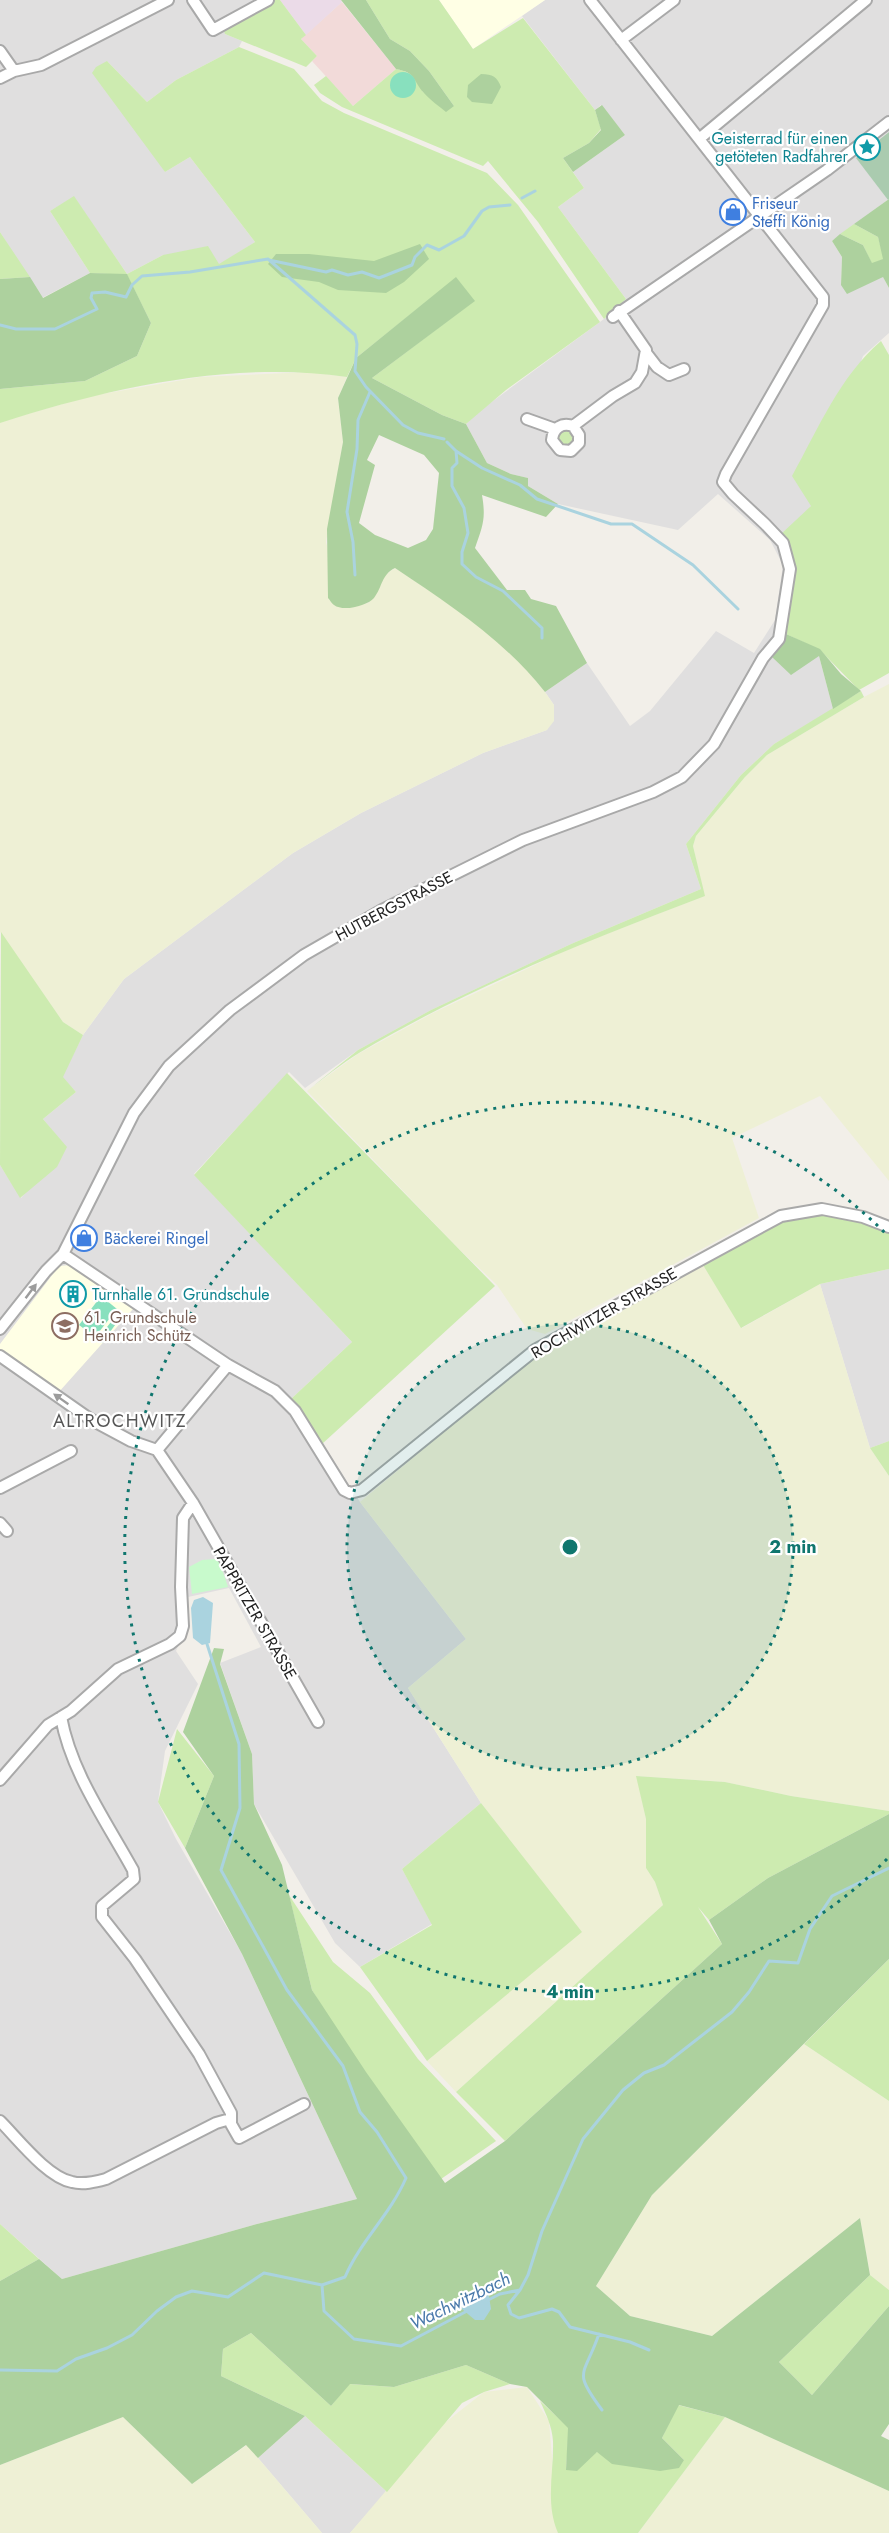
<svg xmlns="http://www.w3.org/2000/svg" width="889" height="2533" viewBox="0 0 889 2533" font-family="Jost,sans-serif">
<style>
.residential{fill:#e0dfdf}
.commercial{fill:#f2dad9}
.industrial{fill:#ebdbe8}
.education{fill:#ffffe5}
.farmland{fill:#eef0d5}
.grass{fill:#cdebb0}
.forest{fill:#add19e;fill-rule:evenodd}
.cemetery{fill:#aacbaf}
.park{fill:#c8facc}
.pitch{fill:#88e0be}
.water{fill:#aad3df}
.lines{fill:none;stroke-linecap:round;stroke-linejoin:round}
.stream{stroke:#aad3df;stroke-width:3}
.minor-casing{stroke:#a9a9a9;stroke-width:14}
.minor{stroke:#fff;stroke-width:10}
.oneway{fill:#9c9c9c}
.ring{fill:none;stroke:#0f766e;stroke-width:3;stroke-dasharray:3 6}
.labels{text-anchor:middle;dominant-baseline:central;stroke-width:4.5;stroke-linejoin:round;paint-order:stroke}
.culture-label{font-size:16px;fill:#0d838f;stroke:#fff;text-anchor:end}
.shop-label{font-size:16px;fill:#366cbe;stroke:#fff;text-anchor:start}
.street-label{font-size:16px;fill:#222;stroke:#fff}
.education-label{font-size:16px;fill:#785e54;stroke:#fff;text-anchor:start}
.neighbourhood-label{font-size:18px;letter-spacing:1.5px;fill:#555;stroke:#fff}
.water-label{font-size:18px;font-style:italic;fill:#4a7aab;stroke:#fff}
.centre{fill:#0f766e;stroke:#fff;stroke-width:3}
.ring-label{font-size:18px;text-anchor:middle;font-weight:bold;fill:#0f766e;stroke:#fff;stroke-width:4.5;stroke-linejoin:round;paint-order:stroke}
</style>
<rect width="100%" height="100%" fill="#f2efe9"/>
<!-- residential -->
<path class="residential" d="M0,0H274L225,34L242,41L239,47L176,80L147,102L107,61L165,172L190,157L255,242L219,265L163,255L127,274L74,197L50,211L90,273L42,298L0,232Z
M545,0H889V132L857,158L888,200L832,241L842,257L841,284L883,276L889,288V333L863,356L811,506L785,542L786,634L772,657L819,656L833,709L774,744L741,775L686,844L701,889L571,944L431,1010L358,1050L305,1088L289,1072L194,1174L352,1342L291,1399L308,1420L360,1502L466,1639L408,1688L481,1803L402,1869L432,1924L360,1967L335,1943L254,1804L252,1754L220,1663L261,1647L229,1588L188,1597L189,1622L176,1651L198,1684L165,1751L158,1802L176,1839L241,1952L357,2199L257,2224L62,2279L0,2224V1165L21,1198L66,1147L43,1119L76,1092L62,1077L83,1035L124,979L293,853L361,813L483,753L547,730L554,705L545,692L587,663L630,726L650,711L716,631L754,653L775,620L783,565L770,540L718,494L678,530L558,504L528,486V478L511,474L487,463L466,424L478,412L604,319L626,299L558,207L584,188L573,172L625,135L601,105L595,110L522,16Z
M889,1269V1441L870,1448L820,1284Z
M305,2416L387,2492L350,2533H322L258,2458Z"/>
<!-- commercial -->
<path class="commercial" d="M342,2L396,69L353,106L312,61L317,56L301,39Z"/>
<!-- industrial -->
<path class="industrial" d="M280,0H341L342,2L306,35Z"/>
<!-- education -->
<path class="education" d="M439,0H545L473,49Z
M70,1265L133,1309L58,1393L4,1354L0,1349V1344L59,1266Z"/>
<!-- farmland -->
<path class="farmland" d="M311,372L347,377L338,398L343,442L326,542L344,608L368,603L375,596L383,576L395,568L466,615L500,642L528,671L545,692L554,705V721L547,730L483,753L361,813L293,853L124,979L83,1035L63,1022L0,932V422L90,396L200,377Z
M889,684V1181L820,1096L732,1138L759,1218L545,1334L527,1329L497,1285L458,1248L307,1091L358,1054L433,1013L573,947L704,896L693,846L696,836L745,777L767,755L864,697Z
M703,1265L742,1328L820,1284L870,1448L889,1476V1811L791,1796L725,1782L637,1776L646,1819V1868L655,1882L663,1905L456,2092L427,2061L581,1932L481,1803L408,1688L466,1639L360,1502L542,1350Z
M804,2044L889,2101V2290L870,2275L860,2218L712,2336L630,2316L596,2286L652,2195Z
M527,2387L549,2421L558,2533H350L442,2425L484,2392Z
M123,2417L192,2484L247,2445L322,2533H0V2465Z
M725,2417L889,2491V2533H638Z"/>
<!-- grass -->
<path class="grass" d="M274,0H280L306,35L301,39L317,56L306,67L225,34L223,28Z
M366,0H439L473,49L523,18L595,110L601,129L589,143L563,158L584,188L558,207L626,299L604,319L538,222L488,161L483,166L342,107L320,93L314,85L326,76L353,106L396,69C412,72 416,78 423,92L454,106L429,71L410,51L390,39Z
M239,47L294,69L322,101L344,113L487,173L518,205L600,322L506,390L466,424L442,415L372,378L474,301L456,278L356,358L347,377C234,360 108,388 0,423V389L85,381L137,356L151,323L127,275L90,273L50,211L74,196L127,274L163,255L208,246L219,264L255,242L190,157L165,172L92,73L96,67L107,61L147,102L176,80Z
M854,224L878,237L884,259L872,264L863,245L840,234Z
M0,232L30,277L0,279Z
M881,341L889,355V673L859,690L820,650L786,634V616L793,581L780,535L811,506L792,476C818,429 840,376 881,341Z
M563,429L571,430L575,439L572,445L564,447L557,443L556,436Z
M861,691L864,697L767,755L745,777L696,836L693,846L705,896C587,941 468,988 359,1053C341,1064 324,1078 307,1091L358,1050L431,1010L571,944L701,889L686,844L741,775L774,744Z
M1,932L63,1022L83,1035L63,1077L76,1092L43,1119L67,1147L57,1167L20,1198L0,1165Z
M287,1073L495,1286L322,1444L300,1408L291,1399L352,1342L194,1175Z
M822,1213L864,1222L889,1231V1269L820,1284L741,1328L703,1265L784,1220Z
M889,1441V1476L870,1448Z
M177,1729L214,1776L185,1848L158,1802Z
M636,1776L725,1782L791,1796L889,1811V1814L768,1878L709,1920L698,1907L722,1944L505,2141L456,2092L663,1905L655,1882L646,1868V1819Z
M481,1803L582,1932L427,2061L360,1967L432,1925L402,1869Z
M289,1895L333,1962L370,1993L418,2059L496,2141L441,2179L339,2035L312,1990Z
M889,1959V2101L804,2044Z
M0,2224L39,2259L0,2281Z
M870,2275L889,2290V2306L812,2395L779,2362Z
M251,2333L331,2406L349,2384L394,2387L466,2365L510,2384L484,2392L462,2403L387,2492L305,2416L221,2376L223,2349Z
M540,2401L569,2428L566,2470L597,2452L684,2460L662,2438L678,2405L725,2417L638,2533H558C545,2503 554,2472 553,2441C552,2426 546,2414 540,2401Z"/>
<!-- forest -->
<path class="forest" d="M341,0H366L390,39L410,51L429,71L454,106L446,112C439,106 430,100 424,93C412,80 417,73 396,69Z
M481,74C493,74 497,77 501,87L492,104L472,102L467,97L468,85Z
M602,105L625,135L573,172L563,158L589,143L601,130L595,110Z
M889,199V288L883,277L847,294L841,285L842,257L832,241L840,234L863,245L872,263L883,259L878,237L854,224Z
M420,244L429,259L404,282L386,293L338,290L319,282L282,277L268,264L276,254H309L374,261Z
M90,273L127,274L151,323L137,356L85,381L0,389V279L30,277L43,298Z
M456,277L475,301L372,378L442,415L466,424L487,463L511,474L528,478V486L558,504L546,517L482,495C486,519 483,525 475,548L507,590H525L531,599L556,606L587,663L545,692C503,639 450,605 395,568C381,575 383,586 374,598C367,606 343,612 334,605C332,604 330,600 328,598L327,529L343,442L338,398L356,358ZM379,435L424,455L439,473L433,529L426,540L408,548L375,535L359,523L375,465L367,460Z
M786,634L820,649L841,674L861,691L833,709L819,656L791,675L772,657Z
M214,1648L224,1649L220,1664L252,1754L254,1804L282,1865L312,1990L366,2072L445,2183L505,2141L722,1944L709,1920L768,1878L889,1814V1959L652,2195L596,2286L630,2316L712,2336L860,2218L870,2275L779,2362L812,2395L889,2306V2424L881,2436L889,2440V2491L725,2417L679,2405L662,2438L684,2460L679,2468L660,2471L612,2464L597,2452L577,2471L566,2470L568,2428L527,2387L510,2384L466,2365L394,2387L350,2384L331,2406L251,2333L223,2349L221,2376L305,2416L258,2458L246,2445L192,2484L123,2417L0,2465V2281L39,2259L62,2279L257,2224L357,2199L242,1954L185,1848L214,1776L183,1732Z"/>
<!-- cemetery -->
<path class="cemetery" d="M889,132V199L888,200L856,158Z"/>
<!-- park -->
<path class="park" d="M216,1559L220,1563L228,1587L192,1594L189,1567L202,1560Z"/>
<!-- pitch -->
<path class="pitch" d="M390 85a13 13 0 1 1 26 0a13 13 0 1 1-26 0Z
M101,1296L117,1309L95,1337L79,1325Z
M114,1318L118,1321L102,1343L97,1340Z"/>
<!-- water -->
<path class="water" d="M203,1597L213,1603L210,1643L202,1645L193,1638L191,1608L194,1600Z
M485,2293L489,2296L491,2309L484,2320H475L462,2309L461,2304Z"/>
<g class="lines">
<!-- stream -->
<path class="stream" d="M522,198L535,191
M269,260L326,272L332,270L348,275L362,272L379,278L412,265L415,257L427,245L439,250L464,236L482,211L489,207L510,205
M0,325L16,329H55L97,309L91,298L92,293L105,292L126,297L132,285L142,276L190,272L268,259L355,335L357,344L355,371L366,387L403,425L418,433L444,439
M447,442L456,451L482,468L520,485L537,499L611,524H632L693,565L738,609
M456,451L457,463L452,468V486L464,508L468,533L462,552V564L476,577L503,591L542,628V638
M355,575L353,542L347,512L357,449L358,420L370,392
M207,1644L239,1744L240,1808L221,1870L287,1990L343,2066L360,2112L377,2132L406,2178C390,2215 361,2240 345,2277L322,2285
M520,2290L508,2305L511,2314L519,2318L552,2309L559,2312L570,2327L630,2342L649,2350
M488,2300L500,2294L520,2290L528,2275L542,2231L583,2139L623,2090L644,2073L664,2065L732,2012L749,1992L769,1961L798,1963L810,1929L832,1896L889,1868
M599,2334C584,2377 572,2370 602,2410
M0,2370L57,2371L76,2359L107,2348L132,2335L157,2311L176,2297L192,2291L228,2297L264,2273L322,2285L324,2311L354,2339L401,2346L469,2310"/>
<defs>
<path id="minor" d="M193,0L213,30L268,0
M621,40L674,0
M0,51L14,71
M0,78L14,71L41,65L168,0
M699,139L866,0
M613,317L827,170L889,122
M647,354L657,367L669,375L684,369
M527,419L555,429
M573,426L579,435V443L571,451L560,450L552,440C553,428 562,422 573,426L613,396L635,383L642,372L646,350L619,311
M63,1254L228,1365L275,1391L295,1411L344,1490L350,1493L362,1490L535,1350L781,1216L822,1209L863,1217L889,1227
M0,1329L46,1271L63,1254L134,1113L169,1066L230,1010L304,955L382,910L523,840L653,792L682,777L714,744L763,658L779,639L790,569L783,543L765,524L733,494L723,482L726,474L823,305V297L590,0
M0,1356L90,1419L131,1441L157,1450L193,1503L318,1722
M157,1450L228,1365
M0,1488L71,1451
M0,1523L7,1531
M61,1717C71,1772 106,1821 133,1870L134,1879L102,1906V1917L135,1959L199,2054L231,2113V2124L239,2138L304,2104
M0,1780L48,1725L71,1711L118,1669L170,1644L180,1636L183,1626L181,1587L183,1518L193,1503
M0,2121C18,2139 47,2177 72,2182C83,2185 95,2182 106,2179L216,2123L230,2119"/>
</defs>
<!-- minor casing -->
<use href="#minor" class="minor-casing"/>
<!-- minor -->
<use href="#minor" class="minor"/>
</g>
<!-- one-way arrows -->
<defs><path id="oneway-solid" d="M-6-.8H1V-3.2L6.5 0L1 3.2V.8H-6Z" transform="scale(1.5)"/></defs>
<g class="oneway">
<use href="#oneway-solid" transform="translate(31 1291) rotate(-53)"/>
<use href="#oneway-solid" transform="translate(61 1399) rotate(-145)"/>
</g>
<!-- distance rings -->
<circle cx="570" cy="1547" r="223" fill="#0f766e" fill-opacity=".12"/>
<g class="ring">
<circle cx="570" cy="1547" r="223"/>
<path d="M887 1859A445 445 0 1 1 887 1235"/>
</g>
<!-- icons -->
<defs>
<symbol id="sight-ring" viewBox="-11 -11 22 22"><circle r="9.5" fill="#fff" stroke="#0f9aa8" stroke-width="1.5"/><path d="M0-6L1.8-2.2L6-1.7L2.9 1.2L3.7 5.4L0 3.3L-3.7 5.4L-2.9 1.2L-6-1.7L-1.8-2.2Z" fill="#0f9aa8"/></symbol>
<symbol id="shop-ring" viewBox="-11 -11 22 22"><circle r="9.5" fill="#fff" stroke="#3f7fe0" stroke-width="1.5"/><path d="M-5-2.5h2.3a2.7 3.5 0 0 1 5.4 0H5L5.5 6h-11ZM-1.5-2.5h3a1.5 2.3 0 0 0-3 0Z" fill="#3f7fe0"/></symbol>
<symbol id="building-ring" viewBox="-11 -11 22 22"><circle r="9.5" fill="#fff" stroke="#0f9aa8" stroke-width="1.5"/><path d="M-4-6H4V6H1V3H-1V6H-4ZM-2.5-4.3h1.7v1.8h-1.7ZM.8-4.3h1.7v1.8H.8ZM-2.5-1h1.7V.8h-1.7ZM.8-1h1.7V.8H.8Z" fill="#0f9aa8"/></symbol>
<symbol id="school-ring" viewBox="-11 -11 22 22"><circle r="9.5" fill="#fff" stroke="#8d6e63" stroke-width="1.5"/><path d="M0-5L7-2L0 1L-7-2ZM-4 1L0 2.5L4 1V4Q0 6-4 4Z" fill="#8d6e63"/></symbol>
</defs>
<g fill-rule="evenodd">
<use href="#sight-ring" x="852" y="132" width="30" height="30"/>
<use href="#shop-ring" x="718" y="197" width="30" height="30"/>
<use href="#shop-ring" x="69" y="1223" width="30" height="30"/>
<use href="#building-ring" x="58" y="1279" width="30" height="30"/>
<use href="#school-ring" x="50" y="1311" width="30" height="30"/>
</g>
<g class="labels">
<!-- culture labels -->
<g class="culture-label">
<text x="848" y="138">Geisterrad für einen<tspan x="848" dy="18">getöteten Radfahrer</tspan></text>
<text x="92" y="1294" text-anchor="start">Turnhalle 61. Grundschule</text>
</g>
<!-- shop labels -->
<g class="shop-label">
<text x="752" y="203">Friseur<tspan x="752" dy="18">Steffi König</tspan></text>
<text x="104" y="1238">Bäckerei Ringel</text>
</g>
<!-- street labels -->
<g class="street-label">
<text transform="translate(394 906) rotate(-28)">HUTBERGSTRASSE</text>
<text transform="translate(604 1313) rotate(-30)">ROCHWITZER STRASSE</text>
<text transform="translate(255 1613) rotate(60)">PAPPRITZER STRASSE</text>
</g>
<!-- education labels -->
<g class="education-label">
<text x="84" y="1317">61. Grundschule<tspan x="84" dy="18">Heinrich Schütz</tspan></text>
</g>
<!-- neighbourhood labels -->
<g class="neighbourhood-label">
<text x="120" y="1421">ALTROCHWITZ</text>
</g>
<!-- water labels -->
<g class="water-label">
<text transform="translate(460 2301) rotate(-26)">Wachwitzbach</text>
</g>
</g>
<circle cx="570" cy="1547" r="9" class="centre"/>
<g class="ring-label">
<text x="793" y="1553">2 min</text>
<text x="570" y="1998">4 min</text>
</g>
</svg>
